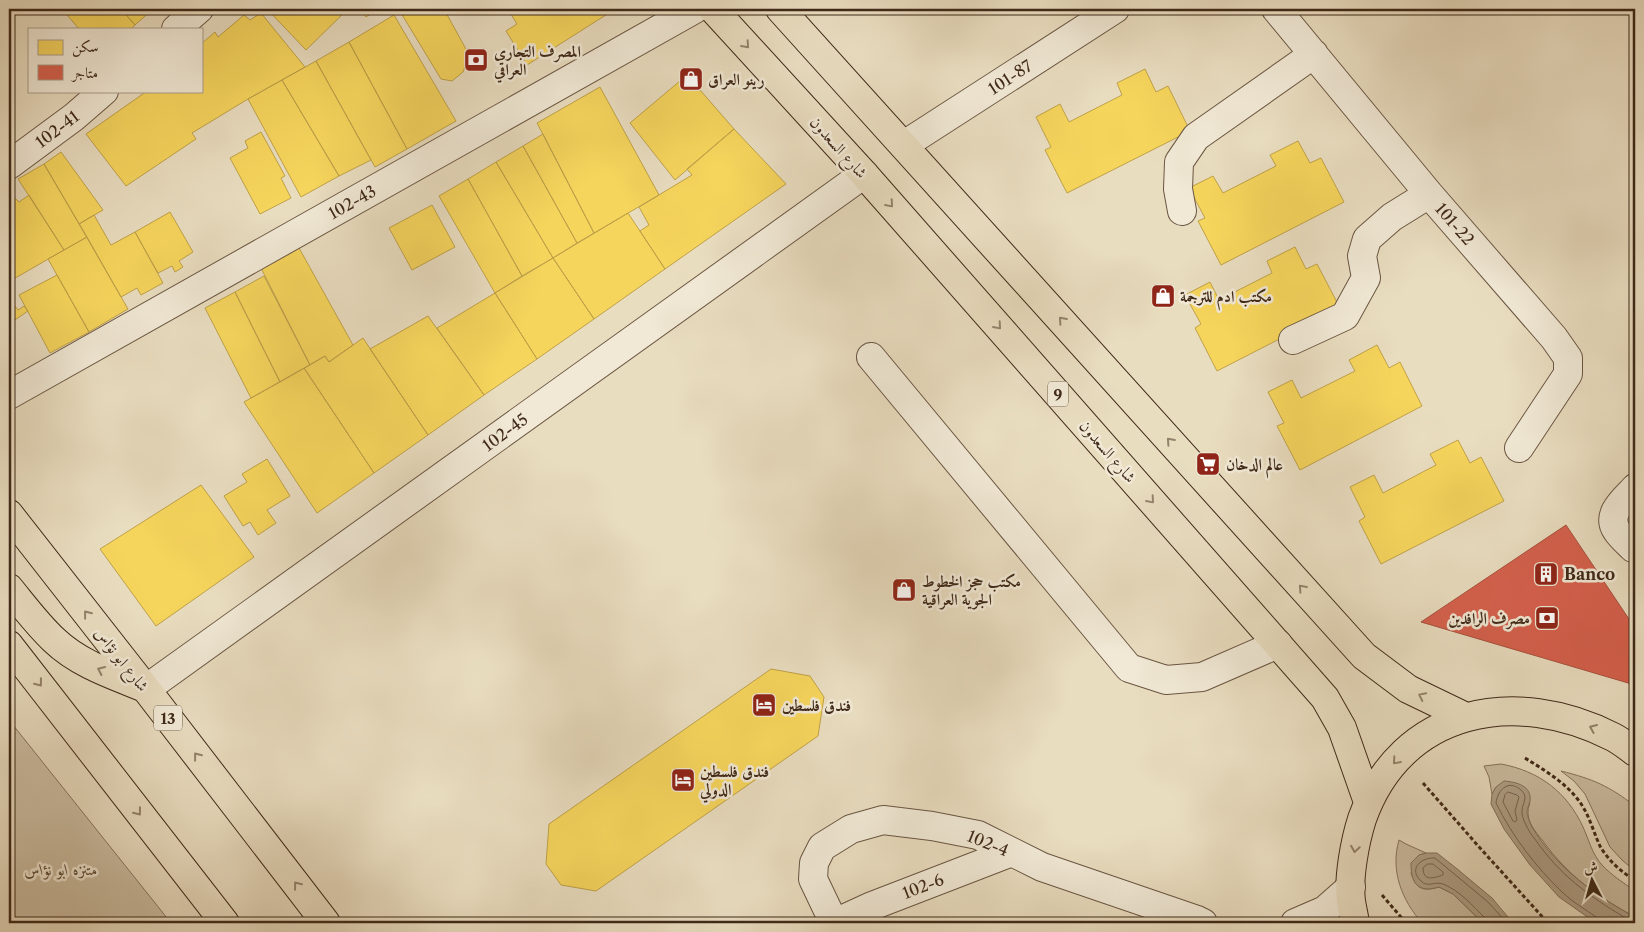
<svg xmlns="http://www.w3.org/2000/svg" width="1644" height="932" viewBox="0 0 1644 932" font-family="'Libre Caslon Text',Amiri,serif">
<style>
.green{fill:#ccbea3;stroke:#86745e}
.water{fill:#afa087;stroke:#82705b}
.homes{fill:#f6d55c;stroke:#bfa148}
.shops{fill:#d6604d;stroke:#a9503d}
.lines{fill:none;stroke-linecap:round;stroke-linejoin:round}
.shore{stroke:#776450;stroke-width:1}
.minor-casing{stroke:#6a5642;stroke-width:30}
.major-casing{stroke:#3f2918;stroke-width:30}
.path{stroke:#3f2918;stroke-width:3;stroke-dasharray:4 2.5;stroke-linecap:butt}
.minor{stroke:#f1e9d6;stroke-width:28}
.major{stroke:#e9ddc0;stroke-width:28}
.oneway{stroke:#94836c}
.labels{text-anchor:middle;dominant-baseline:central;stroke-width:5;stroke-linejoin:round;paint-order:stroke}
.shield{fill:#f1e9d6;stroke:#746351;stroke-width:1}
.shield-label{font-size:15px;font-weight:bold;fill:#3f2918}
.poi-label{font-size:16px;font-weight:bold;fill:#3f2918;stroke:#f1e9d6;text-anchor:start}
.street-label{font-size:16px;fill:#3f2918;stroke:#f1e9d6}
.park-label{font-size:16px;font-style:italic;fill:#5b4734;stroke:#f1e9d6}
</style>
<rect width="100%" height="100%" fill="#e9ddc0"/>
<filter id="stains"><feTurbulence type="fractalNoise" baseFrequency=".004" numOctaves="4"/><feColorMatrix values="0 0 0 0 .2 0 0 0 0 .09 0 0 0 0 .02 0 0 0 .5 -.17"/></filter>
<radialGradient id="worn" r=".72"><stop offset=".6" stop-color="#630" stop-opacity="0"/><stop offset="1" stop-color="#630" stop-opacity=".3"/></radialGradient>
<!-- green -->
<path class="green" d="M9,720L171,923H9Z
M1501,764C1539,771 1567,792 1583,827C1589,840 1592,854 1602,865C1611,875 1624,883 1635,891V917C1598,897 1568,876 1543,841C1533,829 1524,818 1530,803L1496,787L1492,794L1489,777L1484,766Z
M1561,771C1593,779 1609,786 1635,806V871L1622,860L1610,847L1585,794L1574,781Z
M1399,840L1406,844L1426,853L1419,855L1411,873C1416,889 1423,892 1439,887L1453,894L1483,923H1422C1402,900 1390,871 1399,840Z"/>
<!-- water -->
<path class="water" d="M1504,781C1517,782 1532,786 1530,801C1529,805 1527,809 1527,812C1527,816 1530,823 1532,827C1556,867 1595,896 1635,917V923H1596L1559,897L1530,865L1504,829L1491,804L1492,794L1496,787Z
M1426,853H1437L1456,868L1492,898L1513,923H1483L1453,894L1439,887C1418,893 1411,884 1411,863L1419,855Z"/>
<!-- homes -->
<path class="homes" d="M62,9H121L135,25L131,29H79Z
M121,9H153L135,25Z
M267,9H348L306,50Z
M358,9H378L366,17Z
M409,9H444L467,51L468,59L463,72L452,81L441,79L401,13Z
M512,9H606L609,13L527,65L506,31L517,24L509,11Z
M261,13L305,67L248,99L192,133L196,139L126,186L86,134L147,91H201V44L215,32L218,37L244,15L250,20Z
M394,15L456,121L407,149L349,42Z
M349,42L407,149L375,167L316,61Z
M316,61L371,160L339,176L282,80Z
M1145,69L1156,92L1168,86L1190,131L1067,193L1045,150L1051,147L1036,117L1060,104L1069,122L1122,95L1117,83Z
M687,75L734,129L675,180L630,123Z
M282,80L339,176L301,197L248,99Z
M600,87L659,195L594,233L537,123Z
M734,129L786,184L665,269L640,231L649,225L639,207L692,175L687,169Z
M261,132L285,176L281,178L291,198L260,214L230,158L248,148L245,141Z
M543,134L594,233L577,243L523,146Z
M1298,141L1310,163L1321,158L1344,202L1221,265L1198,221L1205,218L1189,188L1213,176L1223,193L1276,166L1270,155Z
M523,146L577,243L553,258L496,162Z
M61,152L103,210L79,224L44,164Z
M496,162L553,258L522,276L468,179Z
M44,164L87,237L64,250L18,179Z
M468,179L522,276L495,293L439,196Z
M29,195L64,250L10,281L9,202L15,198L19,202Z
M432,205L455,247L412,270L389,228Z
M170,212L193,252L179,261L183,267L175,272L172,266L158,273L135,232Z
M628,213L665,269L594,319L553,258Z
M94,215L111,245L135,232L163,283L141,295L137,288L121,297L79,224Z
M87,237L128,309L89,332L48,259Z
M1295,247L1306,269L1317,264L1340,308L1217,371L1195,328L1201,324L1185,295L1210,282L1219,300L1272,273L1267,261Z
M299,248L353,345L329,362L325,356L310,365L261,268Z
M553,258L594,319L537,359L495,293Z
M57,275L89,332L50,353L19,295Z
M264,276L310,365L280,382L235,292Z
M235,292L280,382L251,398L205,308Z
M495,293L537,359L484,395L437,328Z
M9,298L18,310L24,306L28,311L9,324Z
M428,316L484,395L428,435L370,349Z
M363,338L428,435L374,473L304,368L325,356L329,362Z
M1377,345L1389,368L1400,362L1422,406L1300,470L1277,426L1284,423L1268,392L1292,380L1301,398L1355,371L1349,360Z
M304,368L374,473L317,513L244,402Z
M1458,440L1470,463L1481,457L1504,501L1381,564L1359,521L1365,517L1350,487L1374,475L1383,493L1436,465L1430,454Z
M267,459L290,496L267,510L276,523L258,535L250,522L243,526L224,496L247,482L242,474Z
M201,485L254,557L156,626L100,549Z
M771,669L810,676L824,697L818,736L596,891L561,885L546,864L549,824Z"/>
<!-- shops -->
<path class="shops" d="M1566,525L1635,628V685L1421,622Z"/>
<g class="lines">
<!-- shore -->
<path class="shore" d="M1508,792L1517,795L1519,797L1515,811L1517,820L1515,822L1513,821L1503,802L1505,795Z
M1428,864H1433L1443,872V875C1434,878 1423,882 1423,868Z
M1487,923L1485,918C1472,905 1460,891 1443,884C1435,881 1428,888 1421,881C1408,869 1421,857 1435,858L1488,902L1507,923
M1598,923L1596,917C1585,909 1572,902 1562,892C1536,867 1512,836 1496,803C1498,788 1510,779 1522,791C1529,798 1521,805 1522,813C1522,817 1525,823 1527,827C1530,834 1536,840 1540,846C1564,879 1596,901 1631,921H1635"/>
<defs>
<path id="minor" d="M1276,9L1429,194L1554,338L1568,358V374L1519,448
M176,29L199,9
M904,145L1115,9
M9,165L74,117L104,91
M1182,211L1178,189L1179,162L1196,137L1314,54
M1293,340L1345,316L1366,278L1362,256L1367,239L1392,217L1429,194
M871,357L1129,668L1166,680L1202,677L1278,644
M9,395L695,9
M1635,488C1625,499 1605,514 1617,531C1621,537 1628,543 1633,548H1635
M146,689L864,174
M834,923L813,879L814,863L822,847L851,829L883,820L932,826L978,835L1042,867L1197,920L1203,923
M835,923L872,906L1012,852
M1295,923L1325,910L1351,887"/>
<path id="major" d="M713,9L864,174L1325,698L1342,728L1368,802
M780,9L1364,656L1408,689L1466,717
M9,514L146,689L326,923
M9,588C23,605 37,624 54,640C79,664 113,675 145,688
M9,645L225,923
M1355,923C1354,916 1352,908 1351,901C1348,878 1355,841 1362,819C1401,708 1516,687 1613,737C1621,741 1628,747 1635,752"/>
</defs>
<!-- minor casing -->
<use href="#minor" class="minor-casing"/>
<!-- major casing -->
<use href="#major" class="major-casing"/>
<!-- path -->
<path class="path" d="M1525,758C1544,770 1565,782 1579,801C1589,814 1593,831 1600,846C1607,859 1622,873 1635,880
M1423,783L1480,848L1548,923
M1382,895L1406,923"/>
<!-- minor -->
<use href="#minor" class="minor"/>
<!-- major -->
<use href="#major" class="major"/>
</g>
<!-- one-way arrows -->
<defs><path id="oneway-chevron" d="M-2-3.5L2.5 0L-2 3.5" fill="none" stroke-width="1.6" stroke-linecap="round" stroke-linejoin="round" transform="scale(1.25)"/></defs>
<g class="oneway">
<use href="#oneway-chevron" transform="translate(746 45) rotate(48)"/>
<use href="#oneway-chevron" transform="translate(890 204) rotate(49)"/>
<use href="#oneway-chevron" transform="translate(1062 320) rotate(-132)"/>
<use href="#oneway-chevron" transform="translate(998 326) rotate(49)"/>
<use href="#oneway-chevron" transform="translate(1170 441) rotate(-132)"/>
<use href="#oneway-chevron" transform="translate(1151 500) rotate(49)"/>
<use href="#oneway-chevron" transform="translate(1302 588) rotate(-132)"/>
<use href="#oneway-chevron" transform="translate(87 614) rotate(-128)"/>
<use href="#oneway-chevron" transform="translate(101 670) rotate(-155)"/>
<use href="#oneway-chevron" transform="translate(39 683) rotate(52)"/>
<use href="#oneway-chevron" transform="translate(1422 696) rotate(-154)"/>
<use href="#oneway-chevron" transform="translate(1593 728) rotate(-157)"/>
<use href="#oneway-chevron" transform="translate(197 756) rotate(-128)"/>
<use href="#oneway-chevron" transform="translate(1396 761) rotate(131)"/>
<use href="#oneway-chevron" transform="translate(138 812) rotate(52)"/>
<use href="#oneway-chevron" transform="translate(1355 849) rotate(99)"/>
<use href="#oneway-chevron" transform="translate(297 885) rotate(-128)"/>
</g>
<!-- icons -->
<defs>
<symbol id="bank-square" viewBox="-11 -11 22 22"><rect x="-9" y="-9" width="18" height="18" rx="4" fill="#8f2418" stroke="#f1e9d6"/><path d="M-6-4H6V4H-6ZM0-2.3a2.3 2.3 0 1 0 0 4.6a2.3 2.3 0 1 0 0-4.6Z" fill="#fff"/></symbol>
<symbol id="shop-square" viewBox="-11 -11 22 22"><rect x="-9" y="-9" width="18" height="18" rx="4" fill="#8f2418" stroke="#f1e9d6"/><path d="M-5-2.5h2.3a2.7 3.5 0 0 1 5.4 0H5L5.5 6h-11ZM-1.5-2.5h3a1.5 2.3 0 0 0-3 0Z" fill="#fff"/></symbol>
<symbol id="supermarket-square" viewBox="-11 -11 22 22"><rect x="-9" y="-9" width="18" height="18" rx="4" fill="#8f2418" stroke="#f1e9d6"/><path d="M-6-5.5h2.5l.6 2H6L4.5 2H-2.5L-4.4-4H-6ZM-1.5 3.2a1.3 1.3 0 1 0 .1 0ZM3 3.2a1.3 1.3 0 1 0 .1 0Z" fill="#fff"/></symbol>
<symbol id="building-square" viewBox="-11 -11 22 22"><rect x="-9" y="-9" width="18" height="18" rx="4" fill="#8f2418" stroke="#f1e9d6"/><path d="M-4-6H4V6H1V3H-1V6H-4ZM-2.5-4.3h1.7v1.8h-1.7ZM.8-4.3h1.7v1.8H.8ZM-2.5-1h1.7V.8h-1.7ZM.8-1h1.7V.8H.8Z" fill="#fff"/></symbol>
<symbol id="hotel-square" viewBox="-11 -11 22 22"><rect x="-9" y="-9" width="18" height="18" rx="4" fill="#8f2418" stroke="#f1e9d6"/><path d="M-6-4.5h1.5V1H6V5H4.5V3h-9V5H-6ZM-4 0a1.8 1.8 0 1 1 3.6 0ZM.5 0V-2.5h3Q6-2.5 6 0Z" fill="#fff"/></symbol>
</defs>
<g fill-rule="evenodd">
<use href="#bank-square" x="462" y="46" width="28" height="28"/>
<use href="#shop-square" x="677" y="65" width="28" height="28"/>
<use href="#shop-square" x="1149" y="282" width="28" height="28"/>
<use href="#supermarket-square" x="1194" y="450" width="28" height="28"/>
<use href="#building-square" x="1532" y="560" width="28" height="28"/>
<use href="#shop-square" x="890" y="576" width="28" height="28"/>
<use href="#bank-square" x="1533" y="604" width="28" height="28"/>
<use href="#hotel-square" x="750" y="691" width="28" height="28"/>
<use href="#hotel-square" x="669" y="766" width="28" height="28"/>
</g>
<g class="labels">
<!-- shield labels -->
<g class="shield">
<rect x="1048" y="381.5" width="20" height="25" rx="4"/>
<rect x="154" y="705.5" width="28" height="25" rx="4"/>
</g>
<g class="shield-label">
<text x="1058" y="394">9</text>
<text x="168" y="718">13</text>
</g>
<!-- poi labels -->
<g class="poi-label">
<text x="494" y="51">المصرف التجاري<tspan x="494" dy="18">العراقي</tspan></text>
<text x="708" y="79">رينو العراق</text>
<text x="1180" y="296">مكتب ادم للترجمة</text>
<text x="1226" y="464">عالم الدخان</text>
<text x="1564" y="574">Banco</text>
<text x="922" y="581">مكتب حجز الخطوط<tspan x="922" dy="18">الجوية العراقية</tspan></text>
<text x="1530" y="618" text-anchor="end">مصرف الرافدين</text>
<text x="782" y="705">فندق فلسطين</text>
<text x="700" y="771">فندق فلسطين<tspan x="700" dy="18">الدولي</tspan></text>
</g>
<!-- street labels -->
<g class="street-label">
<text transform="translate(1010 77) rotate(-33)">101-87</text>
<text transform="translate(57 129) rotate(-37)">102-41</text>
<text transform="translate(839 147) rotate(48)">شارع السعدون</text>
<text transform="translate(352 202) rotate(-29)">102-43</text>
<text transform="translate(1455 224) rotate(49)">101-22</text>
<text transform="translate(505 432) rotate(-36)">102-45</text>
<text transform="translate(1108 451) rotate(49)">شارع السعدون</text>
<text transform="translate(122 659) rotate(52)">شارع ابو نؤاس</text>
<text transform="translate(988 843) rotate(22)">102-4</text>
<text transform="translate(923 886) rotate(-21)">102-6</text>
</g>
<!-- park labels -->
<g class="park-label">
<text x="61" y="869">متنزه ابو نؤاس</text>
</g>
</g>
<!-- margin -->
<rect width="1644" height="932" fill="none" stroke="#e9ddc0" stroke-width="30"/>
<rect x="10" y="10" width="1624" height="912" fill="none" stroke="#3f2918" stroke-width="2.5"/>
<rect x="15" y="15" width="1614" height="902" fill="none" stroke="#3f2918"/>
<!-- legend -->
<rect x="28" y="28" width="175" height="65" fill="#f1e9d6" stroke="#aa9c8a"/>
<rect x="38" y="40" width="25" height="15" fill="#f6d55c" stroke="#aa9c8a"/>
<text x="72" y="52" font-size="15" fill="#3f2918">سكن</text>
<rect x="38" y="65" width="25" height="15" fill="#d6604d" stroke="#aa9c8a"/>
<text x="72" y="78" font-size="15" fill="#3f2918">متاجر</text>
<!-- north arrow -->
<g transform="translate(1592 880) rotate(354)" stroke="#f1e9d6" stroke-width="4" paint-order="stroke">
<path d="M0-4L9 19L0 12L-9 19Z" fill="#3f2918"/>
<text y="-8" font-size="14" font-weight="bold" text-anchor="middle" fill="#3f2918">ش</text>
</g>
<rect width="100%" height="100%" filter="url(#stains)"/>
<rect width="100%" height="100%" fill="url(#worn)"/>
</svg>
